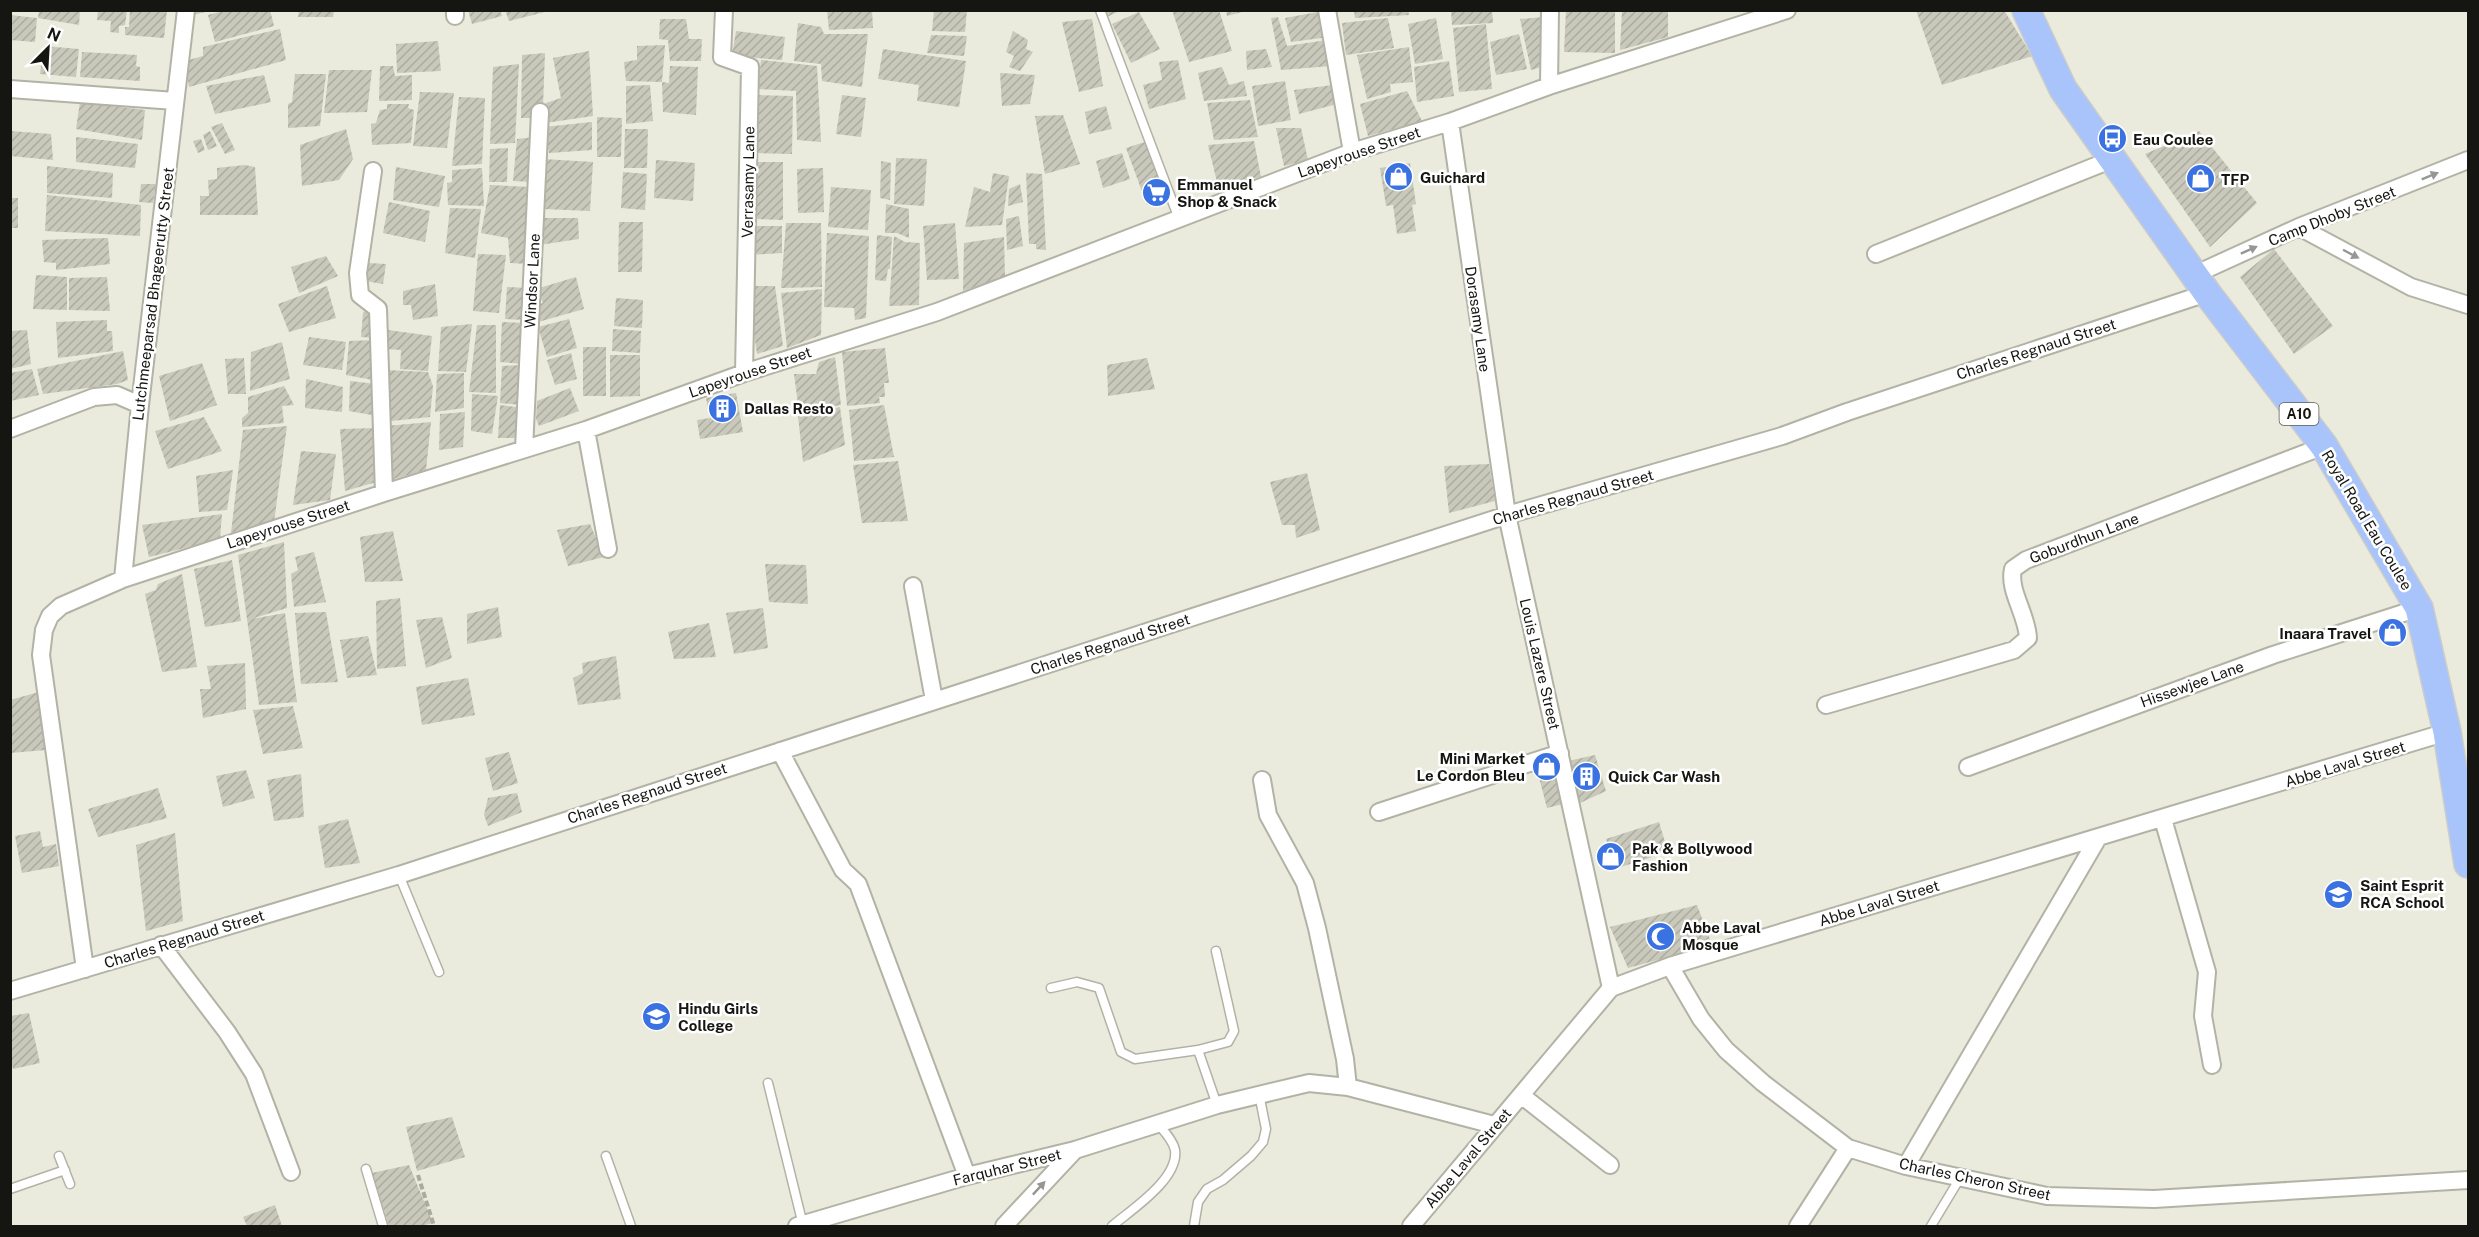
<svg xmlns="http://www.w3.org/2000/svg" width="2479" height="1237" viewBox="0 0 2479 1237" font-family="'Public Sans',sans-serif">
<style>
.building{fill:url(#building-hatch)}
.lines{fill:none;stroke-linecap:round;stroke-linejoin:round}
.lane-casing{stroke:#b2b3a5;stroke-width:11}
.street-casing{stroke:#b2b3a5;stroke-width:20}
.primary-casing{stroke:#cccccb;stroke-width:30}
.path{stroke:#aaab9f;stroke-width:4;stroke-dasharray:6 3;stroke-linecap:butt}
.lane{stroke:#fff;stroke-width:8}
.street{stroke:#fff;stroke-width:16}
.primary{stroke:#a8c4fb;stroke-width:27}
.oneway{fill:#969694}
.labels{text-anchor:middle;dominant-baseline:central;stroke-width:5;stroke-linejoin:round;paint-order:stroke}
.shield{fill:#fff;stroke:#5b5c58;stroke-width:1.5}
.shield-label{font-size:14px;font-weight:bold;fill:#151611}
.poi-label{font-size:15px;font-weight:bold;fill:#151611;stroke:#fff;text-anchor:start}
.street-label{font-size:15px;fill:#151611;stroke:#fff}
</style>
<defs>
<pattern id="building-hatch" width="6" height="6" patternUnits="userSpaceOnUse" patternTransform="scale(1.5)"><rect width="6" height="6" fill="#c8c8bb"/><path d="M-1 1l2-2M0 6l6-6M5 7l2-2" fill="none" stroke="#ababa0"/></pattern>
</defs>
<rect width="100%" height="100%" fill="#eaebdc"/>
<!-- building -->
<path class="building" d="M39,10H80L79,25L38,18Z
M98,10H127L125,25L119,26V33L110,32L111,21L97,20Z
M130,10H167L164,38L125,35V27H129Z
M194,10H209V11L194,15Z
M227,10H270L274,26L215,42L208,15Z
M299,10H334L333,17H298Z
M468,10H500L502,16L472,24Z
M505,10H549V11L509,21Z
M827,10H872L873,28L829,30Z
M934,10H967L965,32L932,31Z
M1105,10H1121L1107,17Z
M1172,10H1219L1232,51L1189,62Z
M1226,10H1246V11L1227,16Z
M1354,10H1408L1409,15L1355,18Z
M1451,10H1492L1493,23L1452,25Z
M1566,10H1615V53L1564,52Z
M1622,10H1668V37L1620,50Z
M1916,10H2004L2032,56L1942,85Z
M1323,11L1329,37L1291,42L1285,18Z
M1139,12L1160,49L1131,63L1112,24Z
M10,15L37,18L35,42L10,40Z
M1278,17L1287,46L1327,40L1331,66L1281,70L1271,18Z
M1544,17L1546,66L1531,70L1520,19Z
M1388,18L1394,48L1346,55L1342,23Z
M1436,18L1443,59L1415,64L1408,24Z
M660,19H686L689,39H702L701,61H670L668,40L659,39Z
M1092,19L1103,86L1079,92L1062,22Z
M798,23L821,27L824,34H868L862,87L822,81L821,64L794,61Z
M1486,24L1492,89L1459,92L1453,28Z
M280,29L286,60L189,87L185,61L203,56V47Z
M736,31L785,37L782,60L732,56Z
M1013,31L1028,40L1026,49L1033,52L1020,71L1009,67L1014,56L1006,52Z
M1519,34L1527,69L1496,75L1490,42Z
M931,35L967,36L964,56L927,53Z
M438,41L441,71L397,73L396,44Z
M665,45L662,82L626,81L624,62L637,60V46Z
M44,46L79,49L76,77L40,74Z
M1409,47L1413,82L1390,84L1391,92L1367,99L1357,55Z
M883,49L966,61L959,107L917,101L919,85L878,79Z
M1266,49L1272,67L1247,70L1246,51Z
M589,51L593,116L545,123L546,103L561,98L553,58Z
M82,52L137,55L136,66L140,67V81L80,77Z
M545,53L543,106L535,118H521L522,55Z
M761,60L817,66L821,142L797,140L796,91L758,89Z
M1178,60L1186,99L1149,109L1143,85L1162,80L1159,62Z
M1449,61L1454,96L1417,102L1414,67Z
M519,64L515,143L490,144L493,67Z
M380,66H393L395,76L412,75V100L379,101Z
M670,66L698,67L696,115L663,112L662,82L669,83Z
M1222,67L1229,85L1244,81L1247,96L1204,101L1198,73Z
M329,70H372L367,112L324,113Z
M1000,73L1035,75L1030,104L1002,106Z
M295,74H326L320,126L288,128V104L292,102Z
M264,75L271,102L215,114L206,86Z
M1285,81L1291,120L1258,126L1252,86Z
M650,85L653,121L626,124V86Z
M1333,85L1337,104L1299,114L1294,90Z
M1407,91L1422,121L1368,136L1360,104Z
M420,92L454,93L447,148L413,146Z
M755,95L793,96L792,154L754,153Z
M842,95L866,98L861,137L836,134Z
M459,97L485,98L482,164L452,166Z
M1250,100L1258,137L1214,140L1207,103Z
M80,102L145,110L142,140L76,129Z
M387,104H409L408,108L414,110L411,143L372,145L371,124L376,123L380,110L387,109Z
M1106,106L1112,129L1089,134L1085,112Z
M1063,115L1080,164L1045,174L1035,116Z
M597,117L622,118L621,157H597Z
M592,122V150L549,153L544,127Z
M222,123L235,150L225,154L211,127Z
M1276,128H1301L1308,160L1284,166Z
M346,129L353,159L339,180L302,186L300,145Z
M625,129H648L647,168H624Z
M10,131L51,134L53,160L10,156Z
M210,131L217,146L208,150L203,135Z
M2199,131L2257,203L2210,247L2145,154Z
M76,137L138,144L135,168L76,162Z
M535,137L533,182L513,181L517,139Z
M201,139L205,150L198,153L193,141Z
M1254,141L1261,177L1218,186L1208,145Z
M1145,142L1167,199L1147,205L1126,148Z
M508,148L507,182H489L490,149Z
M1122,153L1130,179L1103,188L1096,161Z
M896,158L927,159L924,206L894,204Z
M543,159L593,162L590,211L543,209Z
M656,160L695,163L693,201L654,198Z
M881,161L891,163L890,200L880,198Z
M754,162H783V220L755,219Z
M1410,163L1416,204L1412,205L1416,231L1397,234L1393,205L1386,206L1380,168Z
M245,165L255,167L258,215H200V196H209L208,180L217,179V168Z
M47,166L113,173L112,198L47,193Z
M396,167L445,176L439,207L393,200Z
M482,168L484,206L448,205L447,183L452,182V170Z
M823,168L824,212L798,213L797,169Z
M623,172L647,174L645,210L621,208Z
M993,173L1009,176L1002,225L965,227L974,187L990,192Z
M1026,173L1042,174L1046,250L1036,249V244H1029Z
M141,184H156L153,203L139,202Z
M1020,184L1023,202L1008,206L1009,189Z
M490,185L531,187L528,264L510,263L508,238L481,233Z
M831,187L871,190L868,230L828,227Z
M47,195L141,205L140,236L45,231Z
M10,198H18V228H10Z
M389,202L430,211L425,242L383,233Z
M886,204L909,209V238L897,233H885Z
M450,208L481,209L475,258L445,253Z
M1019,216L1023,246L1007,250L1006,219Z
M539,218H578L579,239L539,245Z
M619,222H643L642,272H618Z
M786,223H821L822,287L781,288Z
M955,223L959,279L927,280L923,226Z
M749,226H782V253L748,255Z
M827,233L869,236L866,318L855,320L854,308L824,307Z
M877,235L892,237L890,269H888L886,281L875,280Z
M894,236L905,242L920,243L919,305L889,306Z
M1004,237L1005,277L963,291L964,243Z
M108,238L110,264L56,270V263L44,262L42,240Z
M2274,249L2333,326L2294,354L2240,277Z
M478,254L506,255L499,313L473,311Z
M326,256L338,276L299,293L291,267Z
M369,263L386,264L383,284L365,281Z
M36,275L67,277V310L33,309Z
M107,277L110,311L69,310V278Z
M576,277L584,309L538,322L534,305L543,303L536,289Z
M435,284L438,316L413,320L411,305H403V291Z
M327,286L336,318L289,332L278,304Z
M747,286H775L783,346L757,354Z
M507,287L528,288L527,320L505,319Z
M822,289L821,335L787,348L781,293Z
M616,298L643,300L642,328L614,326Z
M368,308L376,316V338L361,337L363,313Z
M569,319L577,348L547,357L538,327Z
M107,320V331H112L113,351L58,358L56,322Z
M502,322L525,323L524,364L500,362Z
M472,324L466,372L438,371L441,327Z
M477,325H496V393L469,392Z
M613,329L641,331L640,353L612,351Z
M27,330L31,364L10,369V331Z
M388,330L432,336L428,371L400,369L401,350L386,349Z
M309,337L346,342L342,370L303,365Z
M376,340L378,381L346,375L349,341Z
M282,342L290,379L250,391L251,352Z
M583,347H606V396H583Z
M885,348L889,383H884L885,397H879L880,403L847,406L842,352Z
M123,351L128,380L117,384L43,394L37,369Z
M571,353L577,379L555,385L547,360Z
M610,355H640V396L610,397Z
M835,357L841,405L799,412L794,374H816L819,362Z
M244,358L246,394H228L225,359Z
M1147,358L1155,389L1108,396L1107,365Z
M202,363L217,405L170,421L159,376Z
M523,365L522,405L500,403L502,366Z
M32,369L39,395L10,401V373Z
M386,370L428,372L433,386L430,417L391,421Z
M464,373V408L435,412L437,374Z
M306,379L343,387L342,412L305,408Z
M350,381L376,384L377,416L349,411Z
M284,386L294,405L282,406L284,423L242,427V418L248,413V397Z
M570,388L579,411L539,426L536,419L537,401Z
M736,393L743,432L700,439L697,420L710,418L706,398Z
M472,394L498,396L492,434L471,431Z
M500,405L522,408L516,438H498Z
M884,405L894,457L854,461L849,410Z
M840,407L845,445L803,462L798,416Z
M465,412L463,447L439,450L440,414Z
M204,417L222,451L168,469L155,431Z
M431,422L426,470L390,480L386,426Z
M287,426L274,522L231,533L243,430Z
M376,428L380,481L345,491L340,429Z
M301,451L336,454L330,500L293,505Z
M898,461L908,521L862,523L853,465Z
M1489,464L1495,501L1449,513L1444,466Z
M233,470L227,510L199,512L196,476Z
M1307,473L1320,530L1296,538L1295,525H1282L1270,482Z
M222,514L220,539L149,557L142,525Z
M590,524L604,557L568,566L557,530Z
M393,531L403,581L365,582L360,537Z
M284,542L287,608L251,619L285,613L297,702L259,705L238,555Z
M314,552L326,602L294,607L291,574L298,570L295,557Z
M232,560L241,621L205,627L194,569Z
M765,564L806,565L808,604L769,602Z
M182,574L197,667L162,672L145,594L156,590L158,584Z
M400,598L406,666L377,669L376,601Z
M498,607L502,637L467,644V614Z
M763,608L768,648L734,654L726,613Z
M326,612L338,682L301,684L295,613Z
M442,617L452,658L426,668L416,620Z
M709,623L716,657L674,659L668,632Z
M368,636L377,675L347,678L340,640Z
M616,656L621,699L578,705L573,678L583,673L582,663Z
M245,663L246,709L203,718L200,689H211L207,666Z
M468,678L475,715L422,725L416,687Z
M39,692L46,750L10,753V700Z
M293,706L303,748L263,754L253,710Z
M509,752L518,783L493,791L485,758Z
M1595,755L1606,791L1580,803L1568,761Z
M1556,760L1567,803L1547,808L1536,766Z
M246,770L255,798L223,807L216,776Z
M301,774L304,817L274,821L267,780Z
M158,788L167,818L98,837L88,809Z
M517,793L522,812L488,826L484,815L488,798Z
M348,819L360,863L325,868L318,826Z
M1659,822L1668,852L1608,871L1601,849L1609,847L1606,839Z
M40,831L43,847L56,844L59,866L22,873L15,836Z
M175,833L183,921L146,931L136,845Z
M1697,905L1712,945L1628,968L1610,927Z
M29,1013L40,1063L13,1069L10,1056V1016Z
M452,1117L465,1157L417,1171L406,1127Z
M409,1165L433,1223L421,1226H389L372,1173Z
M275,1205L282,1226H247L243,1217Z"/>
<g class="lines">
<defs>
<path id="lane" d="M1100,10L1179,219
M399,875L439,972
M1051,988L1077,982L1099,988L1121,1052L1135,1059L1198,1050L1217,1105
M1198,1050L1228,1042L1234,1031L1216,951
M768,1083L803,1225
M59,1156L70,1184
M606,1156L631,1226
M366,1169L383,1226
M10,1189L65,1170
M1112,1226C1131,1210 1179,1179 1175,1150C1173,1140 1163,1130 1157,1123
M1194,1226L1198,1202L1207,1189L1223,1180L1251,1156L1263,1142L1266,1129L1259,1094
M1931,1226L1960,1178"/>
<path id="street" d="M455,10V16
M724,10L722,57L750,67L744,373
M1327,10L1352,152
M1549,86L1550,10
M10,89L175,101
M1450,122L1507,515L1611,988
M373,171L358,273L360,295L378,309L384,493
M2299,227L2411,287L2468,305
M1876,254L2113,159
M2196,274L2299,227L2468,160
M10,429L94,397L117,395L140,405
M586,430L608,549
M524,449L540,112
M123,579L140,405L186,10
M913,586L934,700
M1826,705L2014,650L2028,638C2027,614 2008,591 2013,569L2026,560L2324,446
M780,751L843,870L858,884L967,1176
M1968,767L2273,655L2419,608
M1262,780L1268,815L1305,883L1317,928L1345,1059L1348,1087
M1379,812L1560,753
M2163,819L2207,972L2203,1016L2212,1065
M161,945L227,1032L254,1074L291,1172
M1670,966L1701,1019L1726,1050L1763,1083L1848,1148L1906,1166L2047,1196L2154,1199L2468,1180
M85,969L41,655L44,630L50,616L61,606L123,579L384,493L586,430L744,373L937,312L1352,152L1450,122L1549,86L1787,10
M10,991L399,875L1507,515L1782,436L1847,412L2207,293
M1521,1095L1610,1165
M1906,1166L2098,838
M797,1226L967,1176L1075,1150L1217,1105L1309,1083L1348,1087L1494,1125
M1004,1226L1075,1150
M1411,1226L1611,988L1670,966L2447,732
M1798,1226L1848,1148"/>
<path id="primary" d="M2026,10L2063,89L2207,293L2324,446L2419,608L2447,732L2468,864"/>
</defs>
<!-- lane casing -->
<use href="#lane" class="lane-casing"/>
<!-- street casing -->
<use href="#street" class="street-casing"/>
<!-- primary casing -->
<use href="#primary" class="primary-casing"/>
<!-- path -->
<path class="path" d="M418,1175L434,1226"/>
<!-- lane -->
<use href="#lane" class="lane"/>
<!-- street -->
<use href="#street" class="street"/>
<!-- primary -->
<use href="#primary" class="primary"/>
</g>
<!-- one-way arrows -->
<defs><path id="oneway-solid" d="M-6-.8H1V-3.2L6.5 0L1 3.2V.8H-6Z" transform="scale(1.5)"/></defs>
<g class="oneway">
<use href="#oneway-solid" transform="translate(2430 176) rotate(-22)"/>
<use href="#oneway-solid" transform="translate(2249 250) rotate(-24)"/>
<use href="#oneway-solid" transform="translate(2351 254) rotate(28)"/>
<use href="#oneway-solid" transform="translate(1039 1188) rotate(-47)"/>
</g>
<!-- icons -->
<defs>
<symbol id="bus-disc" viewBox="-11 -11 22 22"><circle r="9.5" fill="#3b72e1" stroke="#fff"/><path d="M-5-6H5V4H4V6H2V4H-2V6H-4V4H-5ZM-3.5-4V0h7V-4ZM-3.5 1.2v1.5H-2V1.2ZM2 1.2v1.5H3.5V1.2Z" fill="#fff"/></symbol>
<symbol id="shop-disc" viewBox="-11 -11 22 22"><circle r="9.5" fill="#3b72e1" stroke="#fff"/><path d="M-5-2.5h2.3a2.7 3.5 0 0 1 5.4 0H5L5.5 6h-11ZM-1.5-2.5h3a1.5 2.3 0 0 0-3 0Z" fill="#fff"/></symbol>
<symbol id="supermarket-disc" viewBox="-11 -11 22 22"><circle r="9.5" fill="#3b72e1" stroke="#fff"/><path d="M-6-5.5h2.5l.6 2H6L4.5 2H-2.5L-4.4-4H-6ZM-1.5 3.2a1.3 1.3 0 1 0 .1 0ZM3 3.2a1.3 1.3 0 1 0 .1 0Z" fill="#fff"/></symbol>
<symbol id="building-disc" viewBox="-11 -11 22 22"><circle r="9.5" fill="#3b72e1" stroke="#fff"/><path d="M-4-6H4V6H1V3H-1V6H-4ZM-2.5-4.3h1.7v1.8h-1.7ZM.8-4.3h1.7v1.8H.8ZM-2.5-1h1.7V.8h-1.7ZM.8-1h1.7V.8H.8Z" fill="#fff"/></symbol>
<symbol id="school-disc" viewBox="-11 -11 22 22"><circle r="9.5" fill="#3b72e1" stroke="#fff"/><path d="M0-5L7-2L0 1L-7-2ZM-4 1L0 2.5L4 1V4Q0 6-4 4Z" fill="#fff"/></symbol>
<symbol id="mosque-disc" viewBox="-11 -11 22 22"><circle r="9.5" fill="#3b72e1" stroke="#fff"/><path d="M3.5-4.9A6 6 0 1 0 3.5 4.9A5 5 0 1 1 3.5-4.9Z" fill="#fff"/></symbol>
</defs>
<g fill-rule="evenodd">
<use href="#bus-disc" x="2096" y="122" width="33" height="33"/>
<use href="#shop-disc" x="1382" y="160" width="33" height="33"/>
<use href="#shop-disc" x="2184" y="162" width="33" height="33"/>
<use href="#supermarket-disc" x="1140" y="176" width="33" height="33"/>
<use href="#building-disc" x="706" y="392" width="33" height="33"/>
<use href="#shop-disc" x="2376" y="616" width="33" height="33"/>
<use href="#shop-disc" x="1530" y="750" width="33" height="33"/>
<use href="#building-disc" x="1570" y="760" width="33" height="33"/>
<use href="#shop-disc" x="1594" y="840" width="33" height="33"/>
<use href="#school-disc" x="2322" y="878" width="33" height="33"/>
<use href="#mosque-disc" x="1644" y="920" width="33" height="33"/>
<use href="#school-disc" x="640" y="1000" width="33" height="33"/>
</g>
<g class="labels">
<!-- shield labels -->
<rect class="shield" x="2279.5" y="403" width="39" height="22" rx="4.5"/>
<g class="shield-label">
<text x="2299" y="414">A10</text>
</g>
<!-- poi labels -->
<g class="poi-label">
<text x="2133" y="139">Eau Coulee</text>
<text x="1420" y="177">Guichard</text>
<text x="2221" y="179">TFP</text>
<text x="1177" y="184">Emmanuel<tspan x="1177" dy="17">Shop &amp; Snack</tspan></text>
<text x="744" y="408">Dallas Resto</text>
<text x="2372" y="633" text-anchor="end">Inaara Travel</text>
<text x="1525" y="758" text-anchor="end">Mini Market<tspan x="1525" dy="17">Le Cordon Bleu</tspan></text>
<text x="1608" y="776">Quick Car Wash</text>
<text x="1632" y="848">Pak &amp; Bollywood<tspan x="1632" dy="17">Fashion</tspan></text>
<text x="2360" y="885">Saint Esprit<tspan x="2360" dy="17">RCA School</tspan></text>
<text x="1682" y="927">Abbe Laval<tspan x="1682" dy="17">Mosque</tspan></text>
<text x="678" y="1008">Hindu Girls<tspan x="678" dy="17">College</tspan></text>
</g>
<!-- street labels -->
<g class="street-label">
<text transform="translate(1359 152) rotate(-19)">Lapeyrouse Street</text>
<text transform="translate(748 182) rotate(-89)">Verrasamy Lane</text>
<text transform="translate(2332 216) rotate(-22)">Camp Dhoby Street</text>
<text transform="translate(532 281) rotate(-87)">Windsor Lane</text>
<text transform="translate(153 294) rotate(-83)">Lutchmeeparsad Bhageerutty Street</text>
<text transform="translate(1478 319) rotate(82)">Dorasamy Lane</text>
<text transform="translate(2036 349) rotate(-18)">Charles Regnaud Street</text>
<text transform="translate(750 372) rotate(-19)">Lapeyrouse Street</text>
<text transform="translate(1573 497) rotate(-16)">Charles Regnaud Street</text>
<text transform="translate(2367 520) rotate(59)">Royal Road Eau Coulee</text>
<text transform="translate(288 524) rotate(-18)">Lapeyrouse Street</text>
<text transform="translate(2084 538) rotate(-21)">Goburdhun Lane</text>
<text transform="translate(1110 644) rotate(-18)">Charles Regnaud Street</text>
<text transform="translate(1540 664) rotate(77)">Louis Lazere Street</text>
<text transform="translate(2192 684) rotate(-20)">Hissewjee Lane</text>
<text transform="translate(2345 764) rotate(-17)">Abbe Laval Street</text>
<text transform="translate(647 793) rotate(-18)">Charles Regnaud Street</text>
<text transform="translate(1879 903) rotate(-17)">Abbe Laval Street</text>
<text transform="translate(184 939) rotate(-17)">Charles Regnaud Street</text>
<text transform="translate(1468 1158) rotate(-50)">Abbe Laval Street</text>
<text transform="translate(1007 1167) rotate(-14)">Farquhar Street</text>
<text transform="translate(1975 1179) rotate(12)">Charles Cheron Street</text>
</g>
</g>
<!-- border -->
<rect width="2479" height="1237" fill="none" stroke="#151611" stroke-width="24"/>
<!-- north arrow -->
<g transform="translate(48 48) rotate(24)" stroke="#ffffff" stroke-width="4.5" paint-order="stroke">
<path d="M0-4.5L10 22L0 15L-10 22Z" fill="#151611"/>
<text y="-9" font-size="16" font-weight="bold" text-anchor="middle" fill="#151611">N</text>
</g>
</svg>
